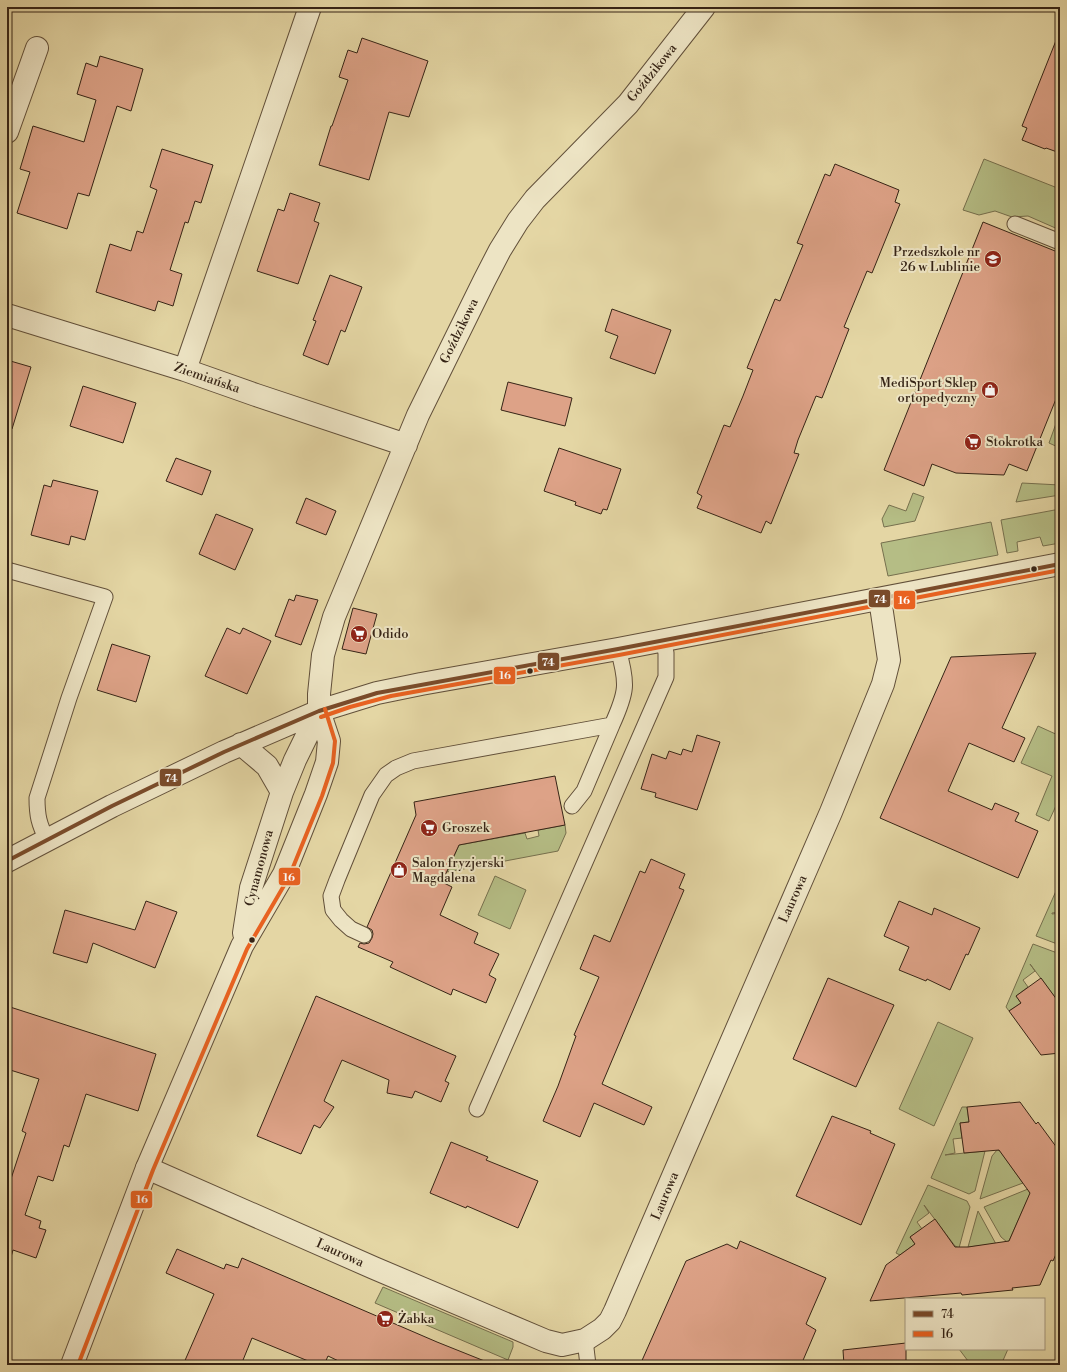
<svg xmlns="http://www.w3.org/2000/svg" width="1067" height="1372" viewBox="0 0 1067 1372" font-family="'Libre Bodoni',serif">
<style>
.green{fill:#b5bd85;stroke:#76704e}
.building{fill:#dda287;stroke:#362416}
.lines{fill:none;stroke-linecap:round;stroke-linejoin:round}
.service-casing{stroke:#62503a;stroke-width:17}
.minor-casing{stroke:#62503a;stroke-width:24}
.tertiary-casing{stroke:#62503a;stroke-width:24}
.service{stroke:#ede4c4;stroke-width:15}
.minor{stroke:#ede4c4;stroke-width:22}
.tertiary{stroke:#ede4c4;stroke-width:22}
.bus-1-casing{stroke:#ede4c4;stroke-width:7}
.bus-2-casing{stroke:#ede4c4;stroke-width:7}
.bus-1{stroke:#7a4b2a;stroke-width:4}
.bus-2{stroke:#e96221;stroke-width:4}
.bus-dot{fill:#362416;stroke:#ede4c4;stroke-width:1.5}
.labels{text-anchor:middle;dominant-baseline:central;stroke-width:4;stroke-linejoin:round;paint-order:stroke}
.street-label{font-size:13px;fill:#362416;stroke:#ede4c4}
.poi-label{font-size:13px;fill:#362416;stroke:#ede4c4;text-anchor:start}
.line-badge{stroke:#ede4c4;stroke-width:1.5}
.badge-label{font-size:11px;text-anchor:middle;font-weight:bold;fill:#fff}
</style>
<rect width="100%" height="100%" fill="#e4d6a4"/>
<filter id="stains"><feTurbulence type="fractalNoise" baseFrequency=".005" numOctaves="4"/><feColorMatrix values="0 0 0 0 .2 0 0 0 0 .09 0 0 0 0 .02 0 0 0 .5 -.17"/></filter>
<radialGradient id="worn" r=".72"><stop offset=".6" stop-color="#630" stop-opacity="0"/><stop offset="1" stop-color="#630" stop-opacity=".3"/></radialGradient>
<!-- green -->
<path class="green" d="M984,159L1060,189V230L1028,216L1012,217L995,211L979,215L963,210Z
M1059,415H1060V448L1049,443Z
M1022,483L1060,485V495L1016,502Z
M913,493L924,497L915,521L884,527L882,519L889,505L906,511Z
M1060,509V543L1043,546L1040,537L1017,542L1018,551L1007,553L1001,520Z
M991,522L998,555L888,576L881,543Z
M1038,726L1060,736V741L1058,746L1060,747V797L1049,821L1036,815L1052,776L1021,763Z
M565,825L566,833L558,851L447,872L459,845L525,833L527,839L539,836L538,830Z
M495,876L526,890L510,929L478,915Z
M1060,882V912L1052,913V914L1060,913V945L1036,936Z
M1033,944L1060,954V1004L1030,964L1035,971L1023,980L1028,987L1016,996L1021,1003L1009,1011L1006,1007Z
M938,1022L973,1038L934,1126L899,1109Z
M962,1107H967L969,1122L960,1123L962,1138L953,1139L955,1153L945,1155L985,1151L975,1191L969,1194L931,1178Z
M997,1150L1000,1151L1023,1183L980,1199L992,1156Z
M928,1185L967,1201L970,1207L959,1248L955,1246L924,1205L929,1213L917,1222L922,1229L910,1237L915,1244L900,1255L896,1253Z
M1028,1189L1030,1194L1009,1241L1007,1242L1001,1237L984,1207Z
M978,1211L996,1244L968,1247Z
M383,1287L513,1342V1347L508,1360L375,1303Z
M959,1349H1008L1001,1365H971Z"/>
<!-- building -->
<path class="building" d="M1059,33H1060V153L1046,148L1045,149L1022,140L1027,128L1022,126Z
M362,38L428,61L409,117L389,112L369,180L319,165L331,126H332L348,80L339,77L348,50L357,53Z
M100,56L143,69L131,111L117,106L89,196L78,193L67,229L17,213L30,172L20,169L33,126L84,142L96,100L77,94L86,63L97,67Z
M162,149L213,165L201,203L195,201L188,223L185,222L170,270L182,274L173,306L158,301L155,311L96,292L110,244L131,251L137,231L143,233L157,190L150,187Z
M835,164L899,190L895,202L900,204L872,273L867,271L844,327L849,329L822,398L816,396L798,440L794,453L799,454L771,524L766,521L761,533L697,508L702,496L697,493L724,425L730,427L743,396L753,370L747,368L775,299L780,301L798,257L803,245L797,243L825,174L830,176Z
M290,193L320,203L314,221L319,223L298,284L257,271L278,209L284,211Z
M983,222L1060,253V389L1027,471L1009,464L1004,475L956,473L932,464L924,486L884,470Z
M330,275L362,287L345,332L341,330L328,365L303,355L316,321L313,320Z
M612,309L671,330L655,374L610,358L618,336L605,331Z
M7,360L31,367L12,429L7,428Z
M508,382L572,398L565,426L501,410Z
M83,386L136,403L123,443L70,426Z
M559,448L621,469L607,510L603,509L601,514L575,505L576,502L544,491Z
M176,458L211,471L202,495L166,481Z
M53,480L98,491L85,540L71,536L69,545L31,535L44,485L51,487Z
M306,498L336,511L326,535L296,523Z
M216,514L253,529L235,570L199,554Z
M296,595L318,600L301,645L275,636L289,599L294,601Z
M353,608L377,614L366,654L342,649Z
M227,628L240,634L243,628L271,641L247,694L205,676Z
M112,644L150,656L136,702L97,690Z
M1036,653L1002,728L1025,738L1014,762L969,743L948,791L992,810L995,803L1019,813L1015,821L1038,831L1018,878L880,818L951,657Z
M697,735L720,742L697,810L655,797L656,793L641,789L652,754L666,759L669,751L681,755L683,749L692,752Z
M555,776L565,825L459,845L442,882L452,887L440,915L478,933L474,943L499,954L489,975L496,979L486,1003L453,989L451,995L390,967L393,962L358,947L360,943L364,944L369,943L372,938L373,934L372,930L367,927L416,815L414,802Z
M651,859L685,874L679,888L684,890L602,1084L652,1107L644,1125L594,1103L580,1137L543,1121L558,1086L576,1036L574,1035L599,977L580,969L594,935L610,942L640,871L645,873Z
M146,901L177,912L155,968L93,943L87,963L53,953L65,910L135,930Z
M899,901L932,915L934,908L980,928L968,955L966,954L950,990L927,979L926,981L899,970L909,947L884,936Z
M828,978L894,1005L856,1087L793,1059Z
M1041,978L1060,1004V1053L1041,1055L1009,1011L1021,1003L1016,996Z
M316,996L456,1056L445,1081L449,1083L441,1102L415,1091L412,1098L387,1093L389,1080L342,1060L324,1101L334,1107L320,1128L314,1125L301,1154L257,1136Z
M7,1006L156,1054L138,1111L86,1094L69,1147L64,1145L53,1181L38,1176L25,1215L41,1221L39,1228L46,1230L36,1258L13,1250L11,1257L7,1256V1191L26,1133L22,1131L39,1079L7,1069Z
M1020,1102L1036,1124L1038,1122L1060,1152V1245L1053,1261L1051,1260L1040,1285L1012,1288L1013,1290L962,1295L961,1293L870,1301L886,1265L915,1244L910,1237L935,1219L955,1247H968L1009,1241L1030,1193L999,1150L964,1153L960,1123L969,1122L967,1107Z
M832,1116L871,1131L870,1133L895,1144L861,1225L796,1196Z
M451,1142L488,1157L486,1160L538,1181L518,1228L467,1206L466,1208L430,1193Z
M740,1241L826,1278L806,1324L816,1330L801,1365H640L686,1261L727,1244L737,1249Z
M177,1249L224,1269L226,1264L238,1268L242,1258L437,1342L492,1364V1365H347L328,1356L324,1365H318L252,1338L241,1365H183L214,1294L166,1273Z
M906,1343V1365H844L843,1350Z"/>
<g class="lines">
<defs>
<path id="service" d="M1015,224L1060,242
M7,570L105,597L69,698L37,798C37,816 39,824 47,840
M572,806L584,791L612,725
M364,935L351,929L341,920L333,910L331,896L337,880L372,795L386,775L396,768L413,761L612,725C627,692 628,684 618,649
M477,1109L666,677V653L663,640
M585,1340L588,1365"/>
<path id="minor" d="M7,132L37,48
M7,315L185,370L256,395L406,445
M185,370L310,7
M319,711V694L323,655L334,617L418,415L484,281L500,250L518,221L535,199L628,104L704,7
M147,1168L374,1268L546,1341L562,1345L585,1340L602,1329L610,1321L615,1311L680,1160L831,812L883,684L889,660L880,599"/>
<path id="tertiary" d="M241,744L267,766L282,792
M7,861L112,806L224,752L319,711L377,693L421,684L618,649L1060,564
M244,933L251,888L282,792L295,760L319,711
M72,1365L147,1168L242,946L284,874L316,794L327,762L329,741L319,711"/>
</defs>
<!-- service casing -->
<use href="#service" class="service-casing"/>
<!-- minor casing -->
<use href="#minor" class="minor-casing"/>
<!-- tertiary casing -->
<use href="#tertiary" class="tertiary-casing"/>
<!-- service -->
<use href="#service" class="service"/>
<!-- minor -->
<use href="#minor" class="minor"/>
<!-- tertiary -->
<use href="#tertiary" class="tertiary"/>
<defs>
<path id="bus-1" d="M7,861L112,806L224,752L319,711L377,693L618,649L1060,564"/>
<path id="bus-2" d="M321,717L350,707L391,696L619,655L1060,570
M78,1365L153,1170L247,949L289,877L322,796L333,763L335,741L325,709"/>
</defs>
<!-- bus-1 casing -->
<use href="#bus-1" class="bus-1-casing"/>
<!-- bus-2 casing -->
<use href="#bus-2" class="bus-2-casing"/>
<!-- bus-1 -->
<use href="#bus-1" class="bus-1"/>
<!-- bus-2 -->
<use href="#bus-2" class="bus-2"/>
</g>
<!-- icons -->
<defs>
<symbol id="school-disc" viewBox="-11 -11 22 22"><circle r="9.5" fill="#8f2418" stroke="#ede4c4"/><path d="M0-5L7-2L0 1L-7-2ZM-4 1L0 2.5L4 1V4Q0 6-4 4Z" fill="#fff"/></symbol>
<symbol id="shop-disc" viewBox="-11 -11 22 22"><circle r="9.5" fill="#8f2418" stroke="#ede4c4"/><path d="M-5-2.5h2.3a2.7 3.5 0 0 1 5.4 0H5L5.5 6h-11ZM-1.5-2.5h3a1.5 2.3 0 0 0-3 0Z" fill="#fff"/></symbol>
<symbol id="supermarket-disc" viewBox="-11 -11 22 22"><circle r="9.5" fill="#8f2418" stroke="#ede4c4"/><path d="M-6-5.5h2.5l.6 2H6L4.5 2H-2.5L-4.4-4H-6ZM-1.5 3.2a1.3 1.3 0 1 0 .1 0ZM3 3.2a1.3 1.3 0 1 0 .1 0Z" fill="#fff"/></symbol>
</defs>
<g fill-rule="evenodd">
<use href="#school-disc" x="983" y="249" width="20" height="20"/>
<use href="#shop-disc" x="980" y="380" width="20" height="20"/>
<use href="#supermarket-disc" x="963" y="432" width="20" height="20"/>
<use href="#supermarket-disc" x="349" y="624" width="20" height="20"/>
<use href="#supermarket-disc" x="419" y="818" width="20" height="20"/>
<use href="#shop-disc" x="389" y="860" width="20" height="20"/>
<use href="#supermarket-disc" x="375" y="1309" width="20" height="20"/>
</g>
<!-- markers -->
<g class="bus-dot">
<circle cx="1034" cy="569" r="3.5"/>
<circle cx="530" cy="671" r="3.5"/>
<circle cx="252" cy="940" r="3.5"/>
</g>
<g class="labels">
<!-- street labels -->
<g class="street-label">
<text transform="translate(652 73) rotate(-51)">Goździkowa</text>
<text transform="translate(459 331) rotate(-64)">Goździkowa</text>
<text transform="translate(207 378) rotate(19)">Ziemiańska</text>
<text transform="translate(259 868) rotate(-75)">Cynamonowa</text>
<text transform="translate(793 899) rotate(-66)">Laurowa</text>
<text transform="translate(665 1196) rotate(-67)">Laurowa</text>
<text transform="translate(340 1253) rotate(24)">Laurowa</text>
</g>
<!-- poi labels -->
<g class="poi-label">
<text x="980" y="252" text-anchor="end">Przedszkole nr<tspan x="980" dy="15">26 w Lublinie</tspan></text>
<text x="977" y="383" text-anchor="end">MediSport Sklep<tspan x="977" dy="15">ortopedyczny</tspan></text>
<text x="986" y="442">Stokrotka</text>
<text x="372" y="634">Odido</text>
<text x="442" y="828">Groszek</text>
<text x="412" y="863">Salon fryzjerski<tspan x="412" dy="15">Magdalena</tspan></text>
<text x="398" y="1319">Żabka</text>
</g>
</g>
<g class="line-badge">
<rect x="868" y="589" width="23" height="19" rx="4" fill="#7a4b2a"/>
<rect x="893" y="590" width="23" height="20" rx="4" fill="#e96221"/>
<rect x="537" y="652" width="23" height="19" rx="4" fill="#7a4b2a"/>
<rect x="493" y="666" width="23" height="19" rx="4" fill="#e96221"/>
<rect x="159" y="768" width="23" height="19" rx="4" fill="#7a4b2a"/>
<rect x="278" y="867" width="23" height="19" rx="4" fill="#e96221"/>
<rect x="130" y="1190" width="23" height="19" rx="4" fill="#e96221"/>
</g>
<g class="badge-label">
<text x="880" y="603">74</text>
<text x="904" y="604">16</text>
<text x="548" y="666">74</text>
<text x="505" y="679">16</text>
<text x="171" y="782">74</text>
<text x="289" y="881">16</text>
<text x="142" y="1203">16</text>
</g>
<!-- margin -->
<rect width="1067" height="1372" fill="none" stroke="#e4d6a4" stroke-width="24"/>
<rect x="8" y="8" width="1051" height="1356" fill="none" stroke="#362416" stroke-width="2"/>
<rect x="12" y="12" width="1043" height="1348" fill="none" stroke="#362416"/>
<!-- legend -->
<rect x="905" y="1298" width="140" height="52" fill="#ede4c4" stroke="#a4977e"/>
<rect x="913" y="1311" width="20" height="6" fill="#7a4b2a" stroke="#a4977e"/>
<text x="941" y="1318" font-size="12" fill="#362416">74</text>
<rect x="913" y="1331" width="20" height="6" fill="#e96221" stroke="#a4977e"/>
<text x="941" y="1338" font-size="12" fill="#362416">16</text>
<rect width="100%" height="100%" filter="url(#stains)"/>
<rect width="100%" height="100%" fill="url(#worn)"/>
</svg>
